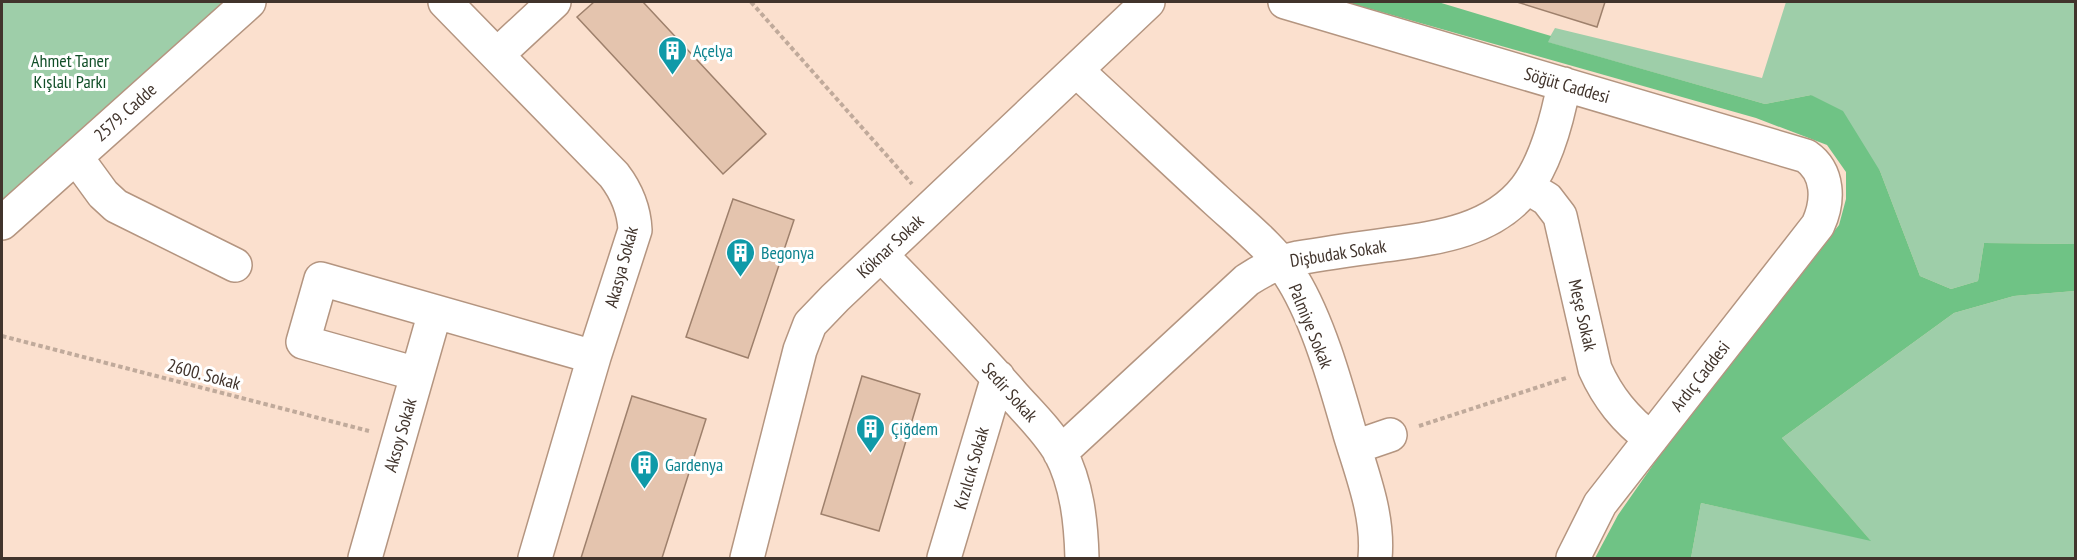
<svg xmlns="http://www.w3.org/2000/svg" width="2077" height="560" viewBox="0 0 2077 560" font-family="'PT Sans Narrow',sans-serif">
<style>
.green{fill:#9ecea9}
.forest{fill:#6fc385}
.building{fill:#e4c4ae;stroke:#9e806c;stroke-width:1.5}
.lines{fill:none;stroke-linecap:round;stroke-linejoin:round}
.minor-casing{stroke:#b49580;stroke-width:36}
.path{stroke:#c0aa9b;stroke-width:4;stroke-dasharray:4.5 3;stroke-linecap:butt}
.minor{stroke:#fff;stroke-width:33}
.labels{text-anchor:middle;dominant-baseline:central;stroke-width:6;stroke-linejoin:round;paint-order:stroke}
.culture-label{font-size:18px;fill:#0d838f;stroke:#fff;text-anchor:start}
.park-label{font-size:18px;fill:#114f28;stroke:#fff}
.street-label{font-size:18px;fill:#41342c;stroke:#fff}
</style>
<rect width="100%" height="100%" fill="#fbe0ce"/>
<!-- green -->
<path class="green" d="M2,2H249L2,223Z
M1786,2H2075V244L1984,243L1978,281L1951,289L1920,276L1880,171L1811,95L1765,104L1547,42L1555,28L1762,78Z
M2075,291V558H1691L1701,503L1870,540L1782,438L1954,313L2014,296Z"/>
<!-- forest -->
<path class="forest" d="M1346,2H1438L1551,36L1548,42L1765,104L1811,95L1843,111L1880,171L1920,276L1951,289L1978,281L1984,243L2075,244V291L2014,296L1954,313L1782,438L1871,541L1701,503L1691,558H1595L1618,515L1676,432L1839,225L1846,199V172L1827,145L1756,118Z"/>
<!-- building -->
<path class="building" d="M594,2H643L766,134L723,174L577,17Z
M1517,2H1605L1597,27Z
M733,199L794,220L748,358L686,337Z
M862,376L920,394L879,531L821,514Z
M632,396L706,419L662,558H581Z"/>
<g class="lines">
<defs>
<path id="minor" d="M445,2L614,175C627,192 634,209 635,230L594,357L535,558
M1285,2L1806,156C1829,172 1829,201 1818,225L1600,504L1573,558
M498,54L554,2
M1077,71C1124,114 1170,158 1217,201C1241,223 1277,252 1293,280C1319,323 1336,385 1350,434C1362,474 1379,516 1375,558
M76,157L103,194L116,206L235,265
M1527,187L1547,199L1560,216L1595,369C1608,398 1625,419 1651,439
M2,223L249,2
M881,255C926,301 971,347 1013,395C1029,413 1048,431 1060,452C1077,484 1081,522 1082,558
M417,374L303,342L321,279L594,357
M1355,447L1390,435
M1060,453L1247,280C1264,269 1278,262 1298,258C1327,253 1356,249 1385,245C1435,238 1492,232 1526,188C1546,162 1558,116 1564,84
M365,558L435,312
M747,558L800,350L810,324L835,298L1148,2
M944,558L998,377"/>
</defs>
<!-- minor casing -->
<use href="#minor" class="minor-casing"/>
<!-- path -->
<path class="path" d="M751,2L912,184
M2,336L369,431
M1419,426L1566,378"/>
<!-- minor -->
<use href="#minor" class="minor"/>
</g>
<!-- icons -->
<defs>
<symbol id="building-pin" viewBox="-11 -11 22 30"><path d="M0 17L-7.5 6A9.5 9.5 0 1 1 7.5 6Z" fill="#0f9aa8" stroke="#fff"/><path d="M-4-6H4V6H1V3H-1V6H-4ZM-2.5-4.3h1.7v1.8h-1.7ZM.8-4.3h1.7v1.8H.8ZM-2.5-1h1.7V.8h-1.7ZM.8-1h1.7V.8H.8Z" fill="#fff"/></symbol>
</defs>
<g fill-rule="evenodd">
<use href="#building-pin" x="656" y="34" width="33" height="45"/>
<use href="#building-pin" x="724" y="236" width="33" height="45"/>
<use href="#building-pin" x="854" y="412" width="33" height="45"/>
<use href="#building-pin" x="628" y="448" width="33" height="45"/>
</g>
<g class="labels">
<!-- culture labels -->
<g class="culture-label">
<text x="693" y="50">Açelya</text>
<text x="761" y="252">Begonya</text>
<text x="891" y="428">Çiğdem</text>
<text x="665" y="464">Gardenya</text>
</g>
<!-- park labels -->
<g class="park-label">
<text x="70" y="60">Ahmet Taner<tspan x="70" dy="21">Kışlalı Parkı</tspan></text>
</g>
<!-- street labels -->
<g class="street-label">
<text transform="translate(1567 85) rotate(16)">Söğüt Caddesi</text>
<text transform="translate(125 112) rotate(-42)">2579. Cadde</text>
<text transform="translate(890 246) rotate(-43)">Köknar Sokak</text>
<text transform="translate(1338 253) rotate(-9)">Dişbudak Sokak</text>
<text transform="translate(621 267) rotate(-75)">Akasya Sokak</text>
<text transform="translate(1583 315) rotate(77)">Meşe Sokak</text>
<text transform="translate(1311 326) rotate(68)">Palmiye Sokak</text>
<text transform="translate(204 374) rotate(15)">2600. Sokak</text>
<text transform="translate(1700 376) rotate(-52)">Ardıç Caddesi</text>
<text transform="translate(1010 392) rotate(48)">Sedir Sokak</text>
<text transform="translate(400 435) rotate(-74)">Aksoy Sokak</text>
<text transform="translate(971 468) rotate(-74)">Kızılcık Sokak</text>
</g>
</g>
<!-- border -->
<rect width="2077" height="560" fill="none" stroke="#41342c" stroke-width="6"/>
</svg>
